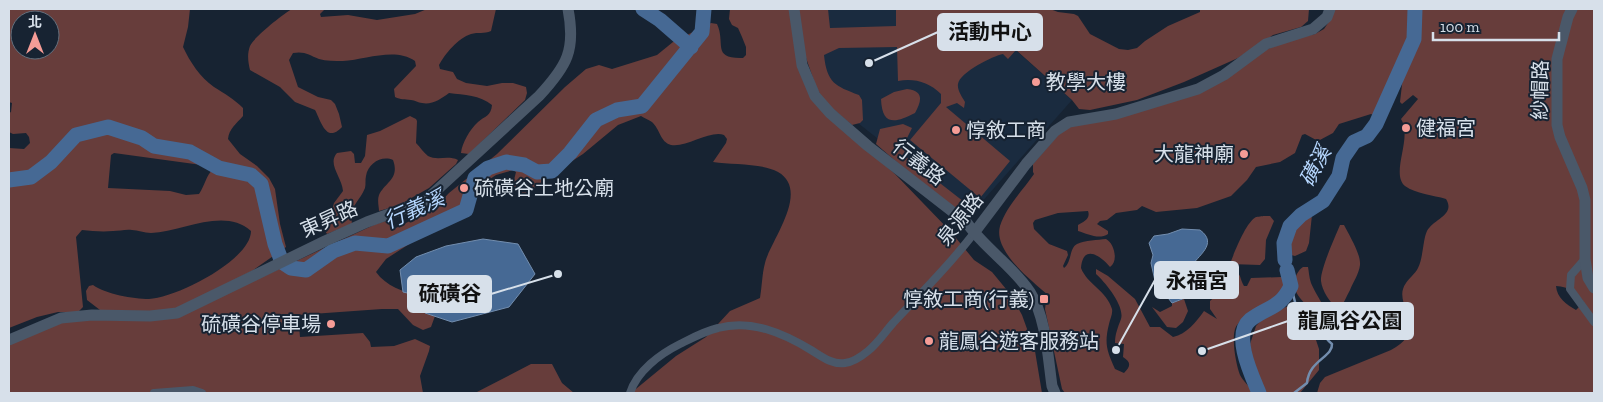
<svg xmlns="http://www.w3.org/2000/svg" width="1603" height="402" viewBox="0 0 1603 402" font-family="'Zilla Slab','Noto Sans TC',serif">
<style>
.built{fill:#1a2b3f}
.green{fill:#673d3b;fill-rule:evenodd}
.water{fill:#466994;stroke:#728dae}
.lines{fill:none;stroke-linecap:round;stroke-linejoin:round}
.stream{stroke:#728dae;stroke-width:2.5}
.river{stroke:#466994;stroke-width:15}
.street{stroke:#4a5869;stroke-width:8}
.secondary{stroke:#4a5869;stroke-width:11}
.poi-dot{fill:#f59c96;stroke:#172332;stroke-width:2}
.labels{text-anchor:middle;dominant-baseline:central;stroke-width:4;stroke-linejoin:round;paint-order:stroke}
.poi-label{font-size:20px;fill:#d7e0ea;stroke:#172332;text-anchor:start}
.street-label{font-size:20px;fill:#d7e0ea;stroke:#172332}
.water-label{font-size:21px;font-style:italic;fill:#b6d7ff;stroke:#172332}
.leader{fill:none;stroke:#d7e0ea;stroke-width:2}
.callout-dot{fill:#d7e0ea;stroke:#172332;stroke-width:2}
.callout{fill:#d7e0ea;stroke:#d7e0ea;stroke-width:2}
.callout-label{font-size:21px;text-anchor:middle;font-weight:bold;fill:#111}
</style>
<rect width="100%" height="100%" fill="#172332"/>
<!-- built -->
<path class="built" d="M802,9H969L1072,100L972,213L825,97Z"/>
<!-- green -->
<path class="green" d="M9,9H190L188,27L183,47C190,62 200,77 214,87C225,94 234,99 243,108V116C236,124 229,129 228,139L240,154L257,166L269,178L275,189L280,224L286,247L252,271L176,309L143,313L100,310L87,300L86,291L89,286L93,285C106,294 133,299 149,299C176,298 251,260 251,231C224,207 182,232 151,233C144,233 138,230 132,230C126,229 119,231 113,231C102,232 92,231 82,230L76,237L83,307L78,312H58L37,317L9,328V148L24,149L30,143L29,137L26,133L13,134L9,132V113L11,112L12,103L9,102ZM20,20H50V50H20ZM114,153L209,166L213,169C206,176 205,185 199,194L186,195L170,191L108,188L111,155Z
M292,9H325L320,14L321,17L348,15L377,20L415,14L427,9H496L491,31C484,34 478,32 471,34C458,38 445,54 439,65L440,69L453,72L457,79L466,83L487,86L502,83H513L526,87L527,93L525,100L469,154L461,153C462,143 470,129 478,122C485,116 491,116 492,105C480,95 464,95 449,93C441,99 432,105 422,103C418,103 415,100 411,100C404,99 401,100 395,97L394,89L416,66L415,61C395,47 365,60 343,61C335,61 326,61 319,59C309,55 305,51 293,53L289,60L298,87L318,97L331,100L335,104L339,114L342,127C326,144 321,121 315,110L295,102L280,87L250,70C248,62 247,54 250,46C254,37 282,15 292,9Z
M730,9H789L799,55L834,120L895,174L951,232L974,260L992,272L1011,295L1022,315L1035,351L1042,393H631L676,356L706,337L730,311L760,298C762,286 762,274 765,263C770,241 811,191 778,172C762,163 732,165 713,162L726,143L727,139L724,135C710,130 686,148 671,145C660,142 660,129 652,122C649,120 644,118 641,116L618,125L583,154L549,176L530,192L522,195L512,188L516,172L513,170L496,175L481,185L474,203L463,216L434,228L386,259L376,272C386,286 403,292 420,296L425,313L435,316L431,327L423,330L413,325L398,309H382L298,315L300,337L363,333L370,342L371,347L394,346L415,339L430,346L429,351L420,376L423,393H9V344L63,321L97,317L148,320L264,276L376,224L389,220L394,229L434,209L449,193L497,154L565,87L586,69L599,65L612,69L657,55L673,42L711,23L717,24C726,43 711,59 743,58L746,55V47L742,37L738,28L732,25L729,19Z
M797,9H828L830,28L896,26V9H1050L1058,12L1074,14L1078,16L1090,34L1119,49L1128,50L1137,48L1145,41L1168,26L1200,12V9H1309L1308,21L1301,27L1273,35L1238,58L1184,82L1137,100L1090,110L1079,109L1072,100L1016,50L1008,59L1003,54C993,56 960,72 958,84C957,90 962,97 965,102L964,108L957,103L946,107L1010,161L980,198L910,140L941,103V94C929,82 914,78 898,81L897,47L839,48L824,55C827,83 835,86 859,95L862,100L863,120L860,123L852,125L820,98L805,55Z
M1333,9H1408L1409,39L1406,52L1400,66L1379,100L1377,117L1371,114L1339,124L1333,133L1318,141L1305,134L1302,135L1295,153L1280,162L1256,167L1247,180L1231,196L1197,208L1156,212L1142,206L1137,210L1116,213L1107,220L1100,221L1097,224L1108,231V234C1099,240 1088,234 1078,231V225C1083,222 1091,219 1088,211L1058,213L1035,220L1033,223L1034,229L1049,244L1067,251L1068,255L1063,266L1064,268C1072,262 1069,248 1077,244C1085,240 1098,240 1106,239C1114,243 1119,261 1110,267C1100,255 1083,244 1081,268C1087,284 1107,291 1112,309C1113,314 1110,319 1109,324C1104,344 1107,351 1115,369L1124,373C1131,366 1131,362 1123,357L1124,344L1115,343C1115,334 1118,327 1121,319C1125,306 1105,282 1096,274V269L1108,276L1135,299L1150,327H1160L1173,337C1187,334 1196,322 1204,311L1217,319L1210,309V301C1220,294 1224,280 1228,269C1243,273 1238,275 1244,286H1247L1251,278L1282,277L1285,280C1285,301 1271,307 1253,315C1248,318 1241,319 1237,325C1230,334 1236,365 1240,375C1243,381 1250,387 1254,393H1065L1062,389L1045,309L1047,294C1031,280 993,251 1000,226C1006,207 1023,190 1034,174L1033,172V164L1059,134L1073,125L1173,101L1260,52L1290,40L1315,34L1324,29L1330,20Z
M1416,9H1594V393H1317L1320,383L1325,377L1391,350C1433,327 1390,305 1406,283C1409,278 1415,274 1418,268C1423,259 1423,239 1427,231C1433,219 1456,215 1446,199C1433,195 1416,194 1405,186C1390,173 1413,138 1401,119L1418,99L1413,95L1402,104L1400,102L1403,76L1414,49L1416,33ZM1556,286C1569,287 1577,292 1584,302L1576,310C1566,304 1557,298 1556,286Z
M907,89C925,91 921,102 915,113C894,124 882,125 881,99L894,92Z
M410,116L416,119L417,121L416,143C420,147 424,153 428,156C437,161 448,155 458,160L456,164L429,188L399,205L379,211C379,207 377,200 379,195C385,182 400,179 393,160C382,155 368,163 366,176C365,180 366,184 365,188C359,203 349,205 352,224L327,234L324,229L326,222L330,217L334,203L343,191C342,177 327,164 337,153L351,151L354,154L355,163H361L365,156L367,135L380,131Z
M903,124L912,128L907,138L904,155L968,205L970,210L965,217H960L876,144L880,129Z
M1312,215L1309,243L1306,251L1295,256L1291,255C1280,238 1296,221 1312,215Z
M1264,216H1270L1274,221L1266,240L1265,259L1260,265L1230,264C1234,253 1246,222 1256,217C1257,217 1263,216 1264,216Z
M1340,225H1344C1349,235 1361,254 1360,265C1359,274 1353,282 1350,290C1346,297 1344,305 1337,309C1330,302 1322,291 1321,281C1320,270 1335,237 1340,225Z
M1303,267H1308C1309,272 1309,277 1311,283C1317,298 1337,322 1332,338H1329C1324,331 1323,323 1318,316C1308,304 1289,295 1296,276C1298,272 1299,270 1303,267Z
M1184,299L1188,311L1183,322L1176,328L1167,327L1152,307L1160,312L1172,306V303Z
M1294,305L1303,321L1314,334L1319,349V370L1300,393H1265L1252,361L1250,344L1256,326L1264,317L1286,307Z
M531,364H552L562,383L574,393H475Z"/>
<!-- water -->
<path class="water" d="M1182,229L1200,230C1219,244 1197,256 1191,267C1187,276 1188,288 1185,298L1172,303L1155,281L1151,263L1153,255L1149,243L1154,236L1168,234Z
M483,239L518,244L535,274L509,307L452,322L425,313L420,296L403,292L400,270L416,257L446,246Z"/>
<g class="lines">
<!-- stream -->
<path class="stream" d="M1291,286L1295,302L1297,306C1320,313 1316,332 1332,344C1333,357 1309,360 1307,383L1294,393"/>
<!-- river -->
<path class="river" d="M643,9L660,20L691,47
M9,180L31,177L51,162L76,135L108,127L142,138L154,146L190,152L219,168L251,175L261,184L275,244L282,262L291,268L306,270L333,251L355,243L388,246L466,210L475,178L488,168L506,162L524,165L537,172L552,171L570,153L596,120L617,110L642,106L702,32L704,9
M1285,260L1284,243L1290,226L1301,215L1323,201L1339,176L1343,158L1354,142L1367,136L1376,124L1414,39L1415,9
M1259,393C1252,376 1232,335 1250,320C1268,306 1280,309 1291,286L1287,270"/>
<!-- street -->
<path class="street" d="M1585,259L1571,275L1570,289L1594,322
M154,393L193,390L202,393
M630,393C637,371 660,354 680,344C692,338 705,331 718,328C751,319 783,333 811,350C821,356 832,365 845,363C854,362 862,356 868,351C878,343 885,332 893,323C921,293 950,265 974,233"/>
<!-- secondary -->
<path class="secondary" d="M794,9L802,65L815,96L830,113L868,146L967,223C985,249 1013,266 1030,292C1046,317 1048,358 1052,386L1055,393
M1572,9L1568,17L1557,59V125L1560,137L1582,188L1585,200V259L1588,278L1594,288
M974,233L1026,164L1055,131L1069,122L1116,114L1198,89L1224,75L1266,44L1313,29L1327,17L1330,9
M9,340L61,318L92,315L150,316L177,313L325,241L367,222L425,201L539,96C567,66 576,50 568,9"/>
</g>
<!-- markers -->
<g class="poi-dot">
<circle cx="1036" cy="82" r="5"/>
<circle cx="1406" cy="128" r="5"/>
<circle cx="956" cy="130" r="5"/>
<circle cx="1244" cy="154" r="5"/>
<circle cx="464" cy="188" r="5"/>
<rect x="1039" y="294" width="10" height="10" rx="2.5"/>
<circle cx="331" cy="324" r="5"/>
<circle cx="929" cy="341" r="5"/>
</g>
<g class="labels">
<!-- poi labels -->
<g class="poi-label">
<text x="1046" y="82">教學大樓</text>
<text x="1416" y="128">健福宮</text>
<text x="966" y="130">惇敘工商</text>
<text x="1234" y="154" text-anchor="end">大龍神廟</text>
<text x="474" y="188">硫磺谷土地公廟</text>
<text x="1034" y="299" text-anchor="end">惇敘工商(行義)</text>
<text x="321" y="324" text-anchor="end">硫磺谷停車場</text>
<text x="939" y="341">龍鳳谷遊客服務站</text>
</g>
<!-- street labels -->
<g class="street-label">
<text transform="translate(1540 90) rotate(-89)">紗帽路</text>
<text transform="translate(919 162) rotate(38)">行義路</text>
<text transform="translate(329 219) rotate(-24)">東昇路</text>
<text transform="translate(960 219) rotate(-52)">泉源路</text>
</g>
<!-- water labels -->
<g class="water-label">
<text transform="translate(1315 166) rotate(-62)">磺溪</text>
<text transform="translate(414 209) rotate(-24)">行義溪</text>
</g>
</g>
<!-- callouts -->
<path class="leader" d="M869 63L938 32M1116 350L1155 280M558 274L491 294M1202 351L1288 321"/>
<g class="callout-dot">
<circle cx="869" cy="63" r="5"/>
<circle cx="1116" cy="350" r="5"/>
<circle cx="558" cy="274" r="5"/>
<circle cx="1202" cy="351" r="5"/>
</g>
<g class="callout">
<rect x="938" y="14" width="104" height="36" rx="5"/>
<rect x="1155" y="262" width="83" height="36" rx="5"/>
<rect x="408" y="276" width="83" height="36" rx="5"/>
<rect x="1288" y="303" width="125" height="36" rx="5"/>
</g>
<g class="callout-label">
<text x="990" y="39">活動中心</text>
<text x="1197" y="288">永福宮</text>
<text x="450" y="301">硫磺谷</text>
<text x="1350" y="328">龍鳳谷公園</text>
</g>
<!-- border -->
<rect width="1603" height="402" fill="none" stroke="#d7e0ea" stroke-width="20"/>
<!-- north arrow -->
<g transform="translate(35 35)"><circle r="24" fill="#172332" stroke="#646f7c"/>
<path d="M0-4L9 19L0 12L-9 19Z" fill="#f59c96"/>
<text y="-8" font-size="14" font-weight="bold" text-anchor="middle" fill="#d7e0ea">北</text>
</g>
<!-- scale -->
<path d="M1433 32v8h126v-8" fill="none" stroke="#d7e0ea" stroke-width="2.5"/>
<text x="1440" y="32" font-size="15" fill="#d7e0ea" stroke="#172332" stroke-width="4" paint-order="stroke">100 m</text>
</svg>
